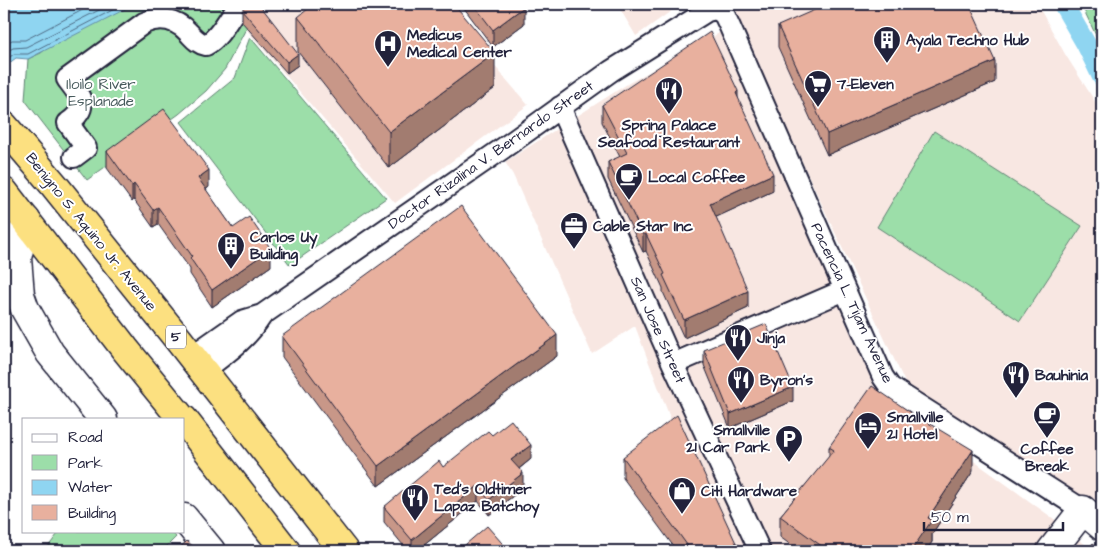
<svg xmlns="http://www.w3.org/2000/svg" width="1106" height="555" viewBox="0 0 1106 555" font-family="'Architects Daughter',sans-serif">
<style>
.built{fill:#f8e7e2}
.green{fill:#9cdea9;stroke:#5f8072}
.water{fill:#8fd5f1;stroke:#638da8}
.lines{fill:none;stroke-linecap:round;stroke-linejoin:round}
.shore{stroke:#4e6a84;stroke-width:1}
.canal{stroke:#8fd5f1;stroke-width:20}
.street-casing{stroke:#22223b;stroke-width:24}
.secondary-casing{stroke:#22223b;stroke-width:31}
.highway-casing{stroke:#22223b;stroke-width:31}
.street{stroke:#fff;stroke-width:20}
.secondary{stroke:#fff;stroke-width:28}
.highway{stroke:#fce080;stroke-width:28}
.wall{fill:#c89788;stroke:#22223b}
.shaded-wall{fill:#a27b6f;stroke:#22223b}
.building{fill:#e8b09e;stroke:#22223b}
.labels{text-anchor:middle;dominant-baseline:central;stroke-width:4;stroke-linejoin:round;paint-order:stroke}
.shield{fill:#fff;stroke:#646476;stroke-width:1}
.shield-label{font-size:14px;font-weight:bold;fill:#22223b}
.poi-label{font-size:15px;font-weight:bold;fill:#22223b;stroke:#fff;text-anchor:start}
.park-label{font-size:15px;fill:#475a5c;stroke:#fff}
.street-label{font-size:15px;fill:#22223b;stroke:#fff}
</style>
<rect width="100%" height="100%" fill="#fff"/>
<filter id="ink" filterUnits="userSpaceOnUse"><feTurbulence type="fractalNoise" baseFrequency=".02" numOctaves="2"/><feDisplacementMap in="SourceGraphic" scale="10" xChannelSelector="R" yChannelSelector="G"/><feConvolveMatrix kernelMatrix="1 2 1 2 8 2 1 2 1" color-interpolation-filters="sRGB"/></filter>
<g filter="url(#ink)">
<!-- built -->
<path class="built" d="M275,4H442L528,105L395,203L247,30L260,14Z
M617,4H681L636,36Z
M725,4H1037L1065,54L1096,103L1102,116V517L909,391L740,29Z
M730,27L917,420L1054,519L1093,551H730L677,436L635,326L592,354L513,175L505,162L629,83Z"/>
<!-- green -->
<path class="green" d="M101,4H263V6L250,21L225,69L206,91L179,114L87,180L25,100L28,59L41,53Z
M1081,4H1102V48Z
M250,37L386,198L290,265L181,122L235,78Z
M934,131L1082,226L1020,321L877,227Z
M60,531H171L176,537L162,551H45Z"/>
<!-- water -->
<path class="water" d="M4,4H135L28,59L16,58L4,67Z"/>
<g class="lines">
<!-- shore -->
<path class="shore" d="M4,44L12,40H25L94,4
M4,53L13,48L26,47L111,4
M4,61L14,54H28L124,4"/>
<!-- canal -->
<path class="canal" d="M1063,4L1086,44L1102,77"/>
<defs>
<path id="street" d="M560,107L673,364L760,551
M74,157L86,148L68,123C91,107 80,96 67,79L144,23C160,16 176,19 188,32C194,38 197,43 206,45C221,37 229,16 240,4
M192,356L242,321L262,315L512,142L611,71L707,11L716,9L724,14L730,27L883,377L890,387L1083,510
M673,364L845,290
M203,371C227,353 246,340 262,315"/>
<path id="secondary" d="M26,220L17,258L20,295L25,309L50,353L103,419
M184,518L211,551
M1051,551L1083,510L1102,526"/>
<path id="highway" d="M4,126L54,185L178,339L344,551
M4,192L125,349L182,419
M184,420L286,551"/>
</defs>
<!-- street casing -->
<use href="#street" class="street-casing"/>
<!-- secondary casing -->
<use href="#secondary" class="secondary-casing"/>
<!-- highway casing -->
<use href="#highway" class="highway-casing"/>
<!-- street -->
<use href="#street" class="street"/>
<!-- secondary -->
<use href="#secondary" class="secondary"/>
<!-- highway -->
<use href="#highway" class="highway"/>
</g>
<!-- wall -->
<path class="wall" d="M263,4V6L262,8L298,65L287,73L242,22V10Z
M464,4H521L524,24L493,47L464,8Z
M298,17L495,88L389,168L298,52Z
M778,26L995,82L827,155L778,47Z
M738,99L773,191L716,217L748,308L684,338L663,292V288L646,251L643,252L608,179V162L620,157L602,122V105Z
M107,151L209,187L206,190L233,228L271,266L212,307L190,274V269L158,224L153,227L134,200L132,202L107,168Z
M282,336L557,356L378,486L282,357Z
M704,350L793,401L730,428L704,365Z
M492,435L531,459L519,469L523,488L489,515L478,501L417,551H408L384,522V507Z
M829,447L973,471L932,534V542L926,551H799L780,537V516L829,457Z
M623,457L736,543L747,551H677L623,478Z"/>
<!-- shaded-wall -->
<path class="shaded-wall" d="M257,4H263V6L257,13Z
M524,7V24L493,47V30Z
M495,53V88L389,168V132Z
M298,54V65L287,73V62Z
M995,61V82L827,155V134Z
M738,91V108L736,93Z
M209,170V187L198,195V178Z
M773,174V191L710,220V203Z
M134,184V200L132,202V186Z
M158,207V224L153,227V210Z
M646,234V251L643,252V235Z
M271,249V266L212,307V290Z
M748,291V308L684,338V320Z
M557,335V356L378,486V466Z
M793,387V401L730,428V414Z
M531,445V459L511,475V460Z
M973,450V471L932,534V542L926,551H913V548L928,518Z
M523,473V488L489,515V500Z
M478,486V501L417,551H412V540Z"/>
<!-- building -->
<path class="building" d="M246,4H259L298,54L287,62L242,10Z
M314,4H454L495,53L389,132L298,17Z
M473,4H521L524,7L493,30Z
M828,4H969L995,61L827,134L778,26Z
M710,32L738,91L736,93L773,174L710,203L748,291L684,320L663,275L665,274L646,234L643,235L608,162L627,153L602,105Z
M164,109L209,170L198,178L233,228L249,217L271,249L212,290L190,258L192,256L158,207L153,210L134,184L132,186L107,151Z
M461,206L557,335L378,466L282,336Z
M766,324L793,387L730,414L704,350Z
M872,386L910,412L973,450L928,518L932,520L913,548L914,551H830L823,547L780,516L834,450L829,447Z
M677,415L736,543L747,551H688L690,549L623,457Z
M511,420L531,445L511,460L523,473L489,500L478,486L412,540L384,507L439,461L443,467L488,431L492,435Z
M487,526L509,551H458Z
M187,541L198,551H176Z
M1093,543L1102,550V551H1087Z"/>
</g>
<!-- icons -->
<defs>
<symbol id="building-pin" viewBox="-11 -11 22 30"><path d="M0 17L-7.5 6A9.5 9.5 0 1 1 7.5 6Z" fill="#22223b" stroke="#fff"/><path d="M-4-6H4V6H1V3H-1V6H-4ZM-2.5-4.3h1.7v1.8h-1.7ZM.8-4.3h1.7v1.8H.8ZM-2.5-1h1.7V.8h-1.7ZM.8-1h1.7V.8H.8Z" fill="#fff"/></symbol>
<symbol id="hospital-pin" viewBox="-11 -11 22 30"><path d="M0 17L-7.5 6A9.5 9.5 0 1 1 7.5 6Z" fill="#22223b" stroke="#fff"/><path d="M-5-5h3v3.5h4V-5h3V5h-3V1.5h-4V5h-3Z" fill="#fff"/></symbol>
<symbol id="supermarket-pin" viewBox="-11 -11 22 30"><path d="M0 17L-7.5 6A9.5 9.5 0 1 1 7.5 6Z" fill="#22223b" stroke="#fff"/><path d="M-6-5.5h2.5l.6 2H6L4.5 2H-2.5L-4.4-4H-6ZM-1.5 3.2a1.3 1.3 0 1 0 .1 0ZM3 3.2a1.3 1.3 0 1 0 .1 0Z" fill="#fff"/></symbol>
<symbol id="restaurant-pin" viewBox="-11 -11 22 30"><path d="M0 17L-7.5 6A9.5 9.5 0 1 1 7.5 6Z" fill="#22223b" stroke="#fff"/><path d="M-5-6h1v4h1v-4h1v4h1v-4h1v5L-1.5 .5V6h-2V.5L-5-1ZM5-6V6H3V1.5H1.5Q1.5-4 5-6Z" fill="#fff"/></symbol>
<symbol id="cafe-pin" viewBox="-11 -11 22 30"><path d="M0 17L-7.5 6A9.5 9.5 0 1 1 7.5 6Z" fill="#22223b" stroke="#fff"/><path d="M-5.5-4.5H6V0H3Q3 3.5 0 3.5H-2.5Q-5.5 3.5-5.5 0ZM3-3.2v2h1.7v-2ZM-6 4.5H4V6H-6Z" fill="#fff"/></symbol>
<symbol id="office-pin" viewBox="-11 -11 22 30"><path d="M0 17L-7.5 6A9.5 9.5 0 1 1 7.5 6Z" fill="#22223b" stroke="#fff"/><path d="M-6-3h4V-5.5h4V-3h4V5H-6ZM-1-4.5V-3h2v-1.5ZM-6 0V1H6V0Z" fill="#fff"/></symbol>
<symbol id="hotel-pin" viewBox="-11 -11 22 30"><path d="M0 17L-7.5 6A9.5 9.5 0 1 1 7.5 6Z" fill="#22223b" stroke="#fff"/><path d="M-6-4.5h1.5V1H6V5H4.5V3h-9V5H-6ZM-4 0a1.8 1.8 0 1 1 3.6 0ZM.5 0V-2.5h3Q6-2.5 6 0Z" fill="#fff"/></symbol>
<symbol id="parking-pin" viewBox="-11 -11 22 30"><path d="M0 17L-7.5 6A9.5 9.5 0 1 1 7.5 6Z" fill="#22223b" stroke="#fff"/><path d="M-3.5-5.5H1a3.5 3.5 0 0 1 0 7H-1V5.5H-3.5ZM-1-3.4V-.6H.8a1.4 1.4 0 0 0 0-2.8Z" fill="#fff"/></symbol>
<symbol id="shop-pin" viewBox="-11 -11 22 30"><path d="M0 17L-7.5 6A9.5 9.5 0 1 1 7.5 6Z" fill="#22223b" stroke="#fff"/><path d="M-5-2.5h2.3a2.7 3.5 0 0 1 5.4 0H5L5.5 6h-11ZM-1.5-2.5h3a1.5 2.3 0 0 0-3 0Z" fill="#fff"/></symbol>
</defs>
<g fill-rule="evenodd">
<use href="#building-pin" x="871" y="24" width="32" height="43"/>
<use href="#hospital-pin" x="372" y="28" width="32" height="43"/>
<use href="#supermarket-pin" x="802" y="68" width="32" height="43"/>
<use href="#restaurant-pin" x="653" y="75" width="32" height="43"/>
<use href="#cafe-pin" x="613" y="161" width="32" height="43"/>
<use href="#office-pin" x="558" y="210" width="32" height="43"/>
<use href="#building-pin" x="215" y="230" width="32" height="43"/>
<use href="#restaurant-pin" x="722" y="322" width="32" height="43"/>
<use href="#restaurant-pin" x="1000" y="359" width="32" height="43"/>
<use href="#restaurant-pin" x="725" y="364" width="32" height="43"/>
<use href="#cafe-pin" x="1031" y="399" width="32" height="43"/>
<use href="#hotel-pin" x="852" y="410" width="32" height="43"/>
<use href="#parking-pin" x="773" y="423" width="32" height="43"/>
<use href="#shop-pin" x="666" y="475" width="32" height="43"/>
<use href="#restaurant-pin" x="399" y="482" width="32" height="43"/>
</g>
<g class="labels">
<!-- shield labels -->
<rect class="shield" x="166" y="325.5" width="20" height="23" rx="4"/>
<g class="shield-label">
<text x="176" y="337">5</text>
</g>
<!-- poi labels -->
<g class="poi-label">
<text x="407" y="35">Medicus<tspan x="407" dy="17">Medical Center</tspan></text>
<text x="906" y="40">Ayala Techno Hub</text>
<text x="837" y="84">7-Eleven</text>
<text x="669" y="125" text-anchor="middle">Spring Palace<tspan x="669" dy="17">Seafood Restaurant</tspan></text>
<text x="648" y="177">Local Coffee</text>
<text x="593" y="226">Cable Star Inc</text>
<text x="250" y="237">Carlos Uy<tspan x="250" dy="17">Building</tspan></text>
<text x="757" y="338">Jinja</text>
<text x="1035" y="375">Bauhinia</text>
<text x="760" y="380">Byron's</text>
<text x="887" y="417">Smallville<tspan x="887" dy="17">21 Hotel</tspan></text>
<text x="770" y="430" text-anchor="end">Smallville<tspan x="770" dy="17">21 Car Park</tspan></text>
<text x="1047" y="449" text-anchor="middle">Coffee<tspan x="1047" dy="17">Break</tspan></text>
<text x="434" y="489">Ted's Oldtimer<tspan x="434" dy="17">Lapaz Batchoy</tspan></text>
<text x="701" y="491">Citi Hardware</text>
</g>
<!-- park labels -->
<g class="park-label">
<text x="101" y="84">Iloilo River<tspan x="101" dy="17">Esplanade</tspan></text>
</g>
<!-- street labels -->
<g class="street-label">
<text transform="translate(491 155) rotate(-35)">Doctor Rizalina V. Bernardo Street</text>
<text transform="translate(91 232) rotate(51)">Benigno S. Aquino Jr. Avenue</text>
<text transform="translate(852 303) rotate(65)">Pacencia L. Tijam Avenue</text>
<text transform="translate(658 330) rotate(66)">San Jose Street</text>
</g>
</g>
<!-- margin -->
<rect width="1106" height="555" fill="none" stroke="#fff" stroke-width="20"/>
<rect x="10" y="10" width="1086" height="535" fill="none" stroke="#22223b" stroke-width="2" filter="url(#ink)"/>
<!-- legend -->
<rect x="22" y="418" width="162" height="115" fill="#ffffff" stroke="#a7a7b1"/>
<rect x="32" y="434" width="25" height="8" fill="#ffffff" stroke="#a7a7b1"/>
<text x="68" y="442" font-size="15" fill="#22223b">Road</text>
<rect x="32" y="455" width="25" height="15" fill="#9cdea9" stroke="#a7a7b1"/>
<text x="68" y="468" font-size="15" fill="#22223b">Park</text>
<rect x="32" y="480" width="25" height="15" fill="#8fd5f1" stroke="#a7a7b1"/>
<text x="68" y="492" font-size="15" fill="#22223b">Water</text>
<rect x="32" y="505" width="25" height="15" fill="#e8b09e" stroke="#a7a7b1"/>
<text x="68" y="518" font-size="15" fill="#22223b">Building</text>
<!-- scale -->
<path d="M924 522v8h139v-8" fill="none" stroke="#22223b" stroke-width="2.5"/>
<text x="931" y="522" font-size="15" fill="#22223b" stroke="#ffffff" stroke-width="4" paint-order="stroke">50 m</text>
</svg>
